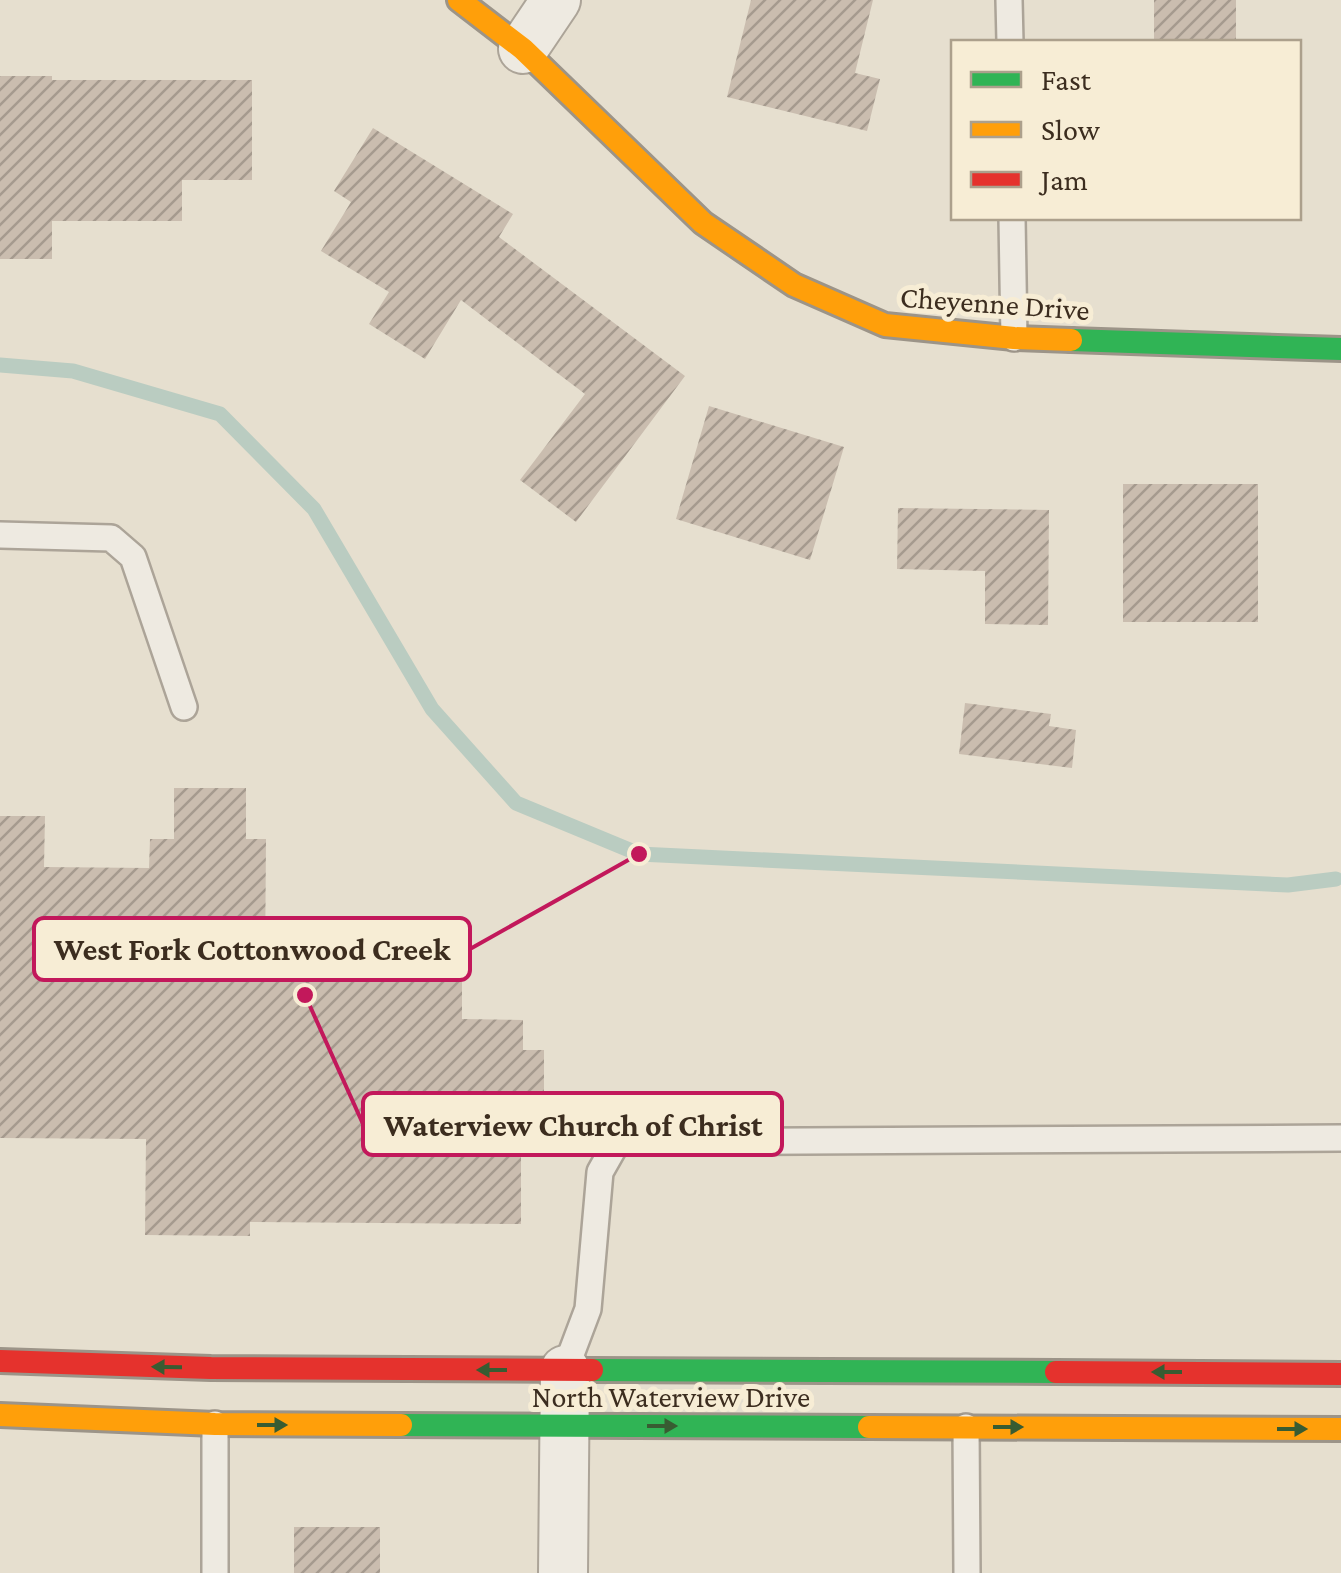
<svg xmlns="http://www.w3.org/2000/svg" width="1341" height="1573" viewBox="0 0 1341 1573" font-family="'Crimson Pro',serif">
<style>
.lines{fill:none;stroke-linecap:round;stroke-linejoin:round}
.stream{stroke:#baccc1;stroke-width:15}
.building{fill:url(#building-hatch)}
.lane-casing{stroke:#aca498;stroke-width:30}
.street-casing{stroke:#aca498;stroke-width:52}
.fast-casing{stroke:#9c9488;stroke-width:28}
.slow-casing{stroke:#9c9488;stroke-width:28}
.jam-casing{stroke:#9c9488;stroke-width:28}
.lane{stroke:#eeeae1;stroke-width:25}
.street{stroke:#eeeae1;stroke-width:48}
.fast{stroke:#30b455;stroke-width:22}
.slow{stroke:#ff9f0a;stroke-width:22}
.jam{stroke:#e5322d;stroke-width:22}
.oneway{fill:#385c32}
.labels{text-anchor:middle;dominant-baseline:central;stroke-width:10;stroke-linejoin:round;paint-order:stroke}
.street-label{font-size:30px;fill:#3c2d1f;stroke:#f7edd5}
.leader{fill:none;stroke:#c2185b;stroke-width:4}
.callout-dot{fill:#c2185b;stroke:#f7edd5;stroke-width:4}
.callout{fill:#f7edd5;stroke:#c2185b;stroke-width:4}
.callout-label{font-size:32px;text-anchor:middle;font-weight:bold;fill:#3c2d1f}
</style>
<defs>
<pattern id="building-hatch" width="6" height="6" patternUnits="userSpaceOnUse" patternTransform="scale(2.5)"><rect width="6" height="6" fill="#cabdaf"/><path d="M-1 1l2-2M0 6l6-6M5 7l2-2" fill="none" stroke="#a59a8e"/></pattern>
</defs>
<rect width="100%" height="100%" fill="#e6dfcf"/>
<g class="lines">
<!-- stream -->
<path class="stream" d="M0,365L73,371L220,414L314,509L432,709L516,803L639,854L1288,885L1336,879"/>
</g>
<!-- building -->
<path class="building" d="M751,0H873L855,73L880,79L867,131L727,97Z
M1154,0H1236V42H1154Z
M0,76H52V80H252V180H182V221H52V259H0Z
M373,128L513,214L499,237L685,376L576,522L520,480L585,394L461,300L425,359L369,324L389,292L321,251L351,202L334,191Z
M709,406L844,447L810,560L676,519Z
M1123,484H1258V622H1123Z
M898,508L1049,510L1048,625L985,624V571L897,569Z
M965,703L1051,714L1049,726L1076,730L1072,768L959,754Z
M174,788H246V839H266L265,970L462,971V1019L523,1020V1050H544V1155H521V1224L250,1222V1236L145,1235L146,1139L0,1138V816H45L44,867L149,868L150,839H174Z
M294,1527H380V1573H294Z"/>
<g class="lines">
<defs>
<path id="lane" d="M1009,0L1010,42
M1012,218L1014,338
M0,535L111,538L133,557L184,707
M565,1370L588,1309L600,1172L617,1142L1341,1138
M966,1427L967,1573
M215,1573V1424"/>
<path id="street" d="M523,49L556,0
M563,1573L565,1370"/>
<path id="fast" d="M1071,340L1341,349
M592,1370L1056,1372
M401,1425L869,1427"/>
<path id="slow" d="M459,0L523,49L703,223L794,285L885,325L1014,338L1071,340
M0,1415L215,1424L401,1425
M869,1427L1341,1429"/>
<path id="jam" d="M0,1361L211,1368L592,1370
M1056,1372L1341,1374"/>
</defs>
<!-- lane casing -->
<use href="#lane" class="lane-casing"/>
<!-- street casing -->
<use href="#street" class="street-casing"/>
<!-- fast casing -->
<use href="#fast" class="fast-casing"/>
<!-- slow casing -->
<use href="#slow" class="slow-casing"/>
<!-- jam casing -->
<use href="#jam" class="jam-casing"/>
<!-- lane -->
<use href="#lane" class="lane"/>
<!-- street -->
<use href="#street" class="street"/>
<!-- fast -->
<use href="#fast" class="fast"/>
<!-- slow -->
<use href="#slow" class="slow"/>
<!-- jam -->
<use href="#jam" class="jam"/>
</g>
<!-- one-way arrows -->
<defs><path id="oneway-solid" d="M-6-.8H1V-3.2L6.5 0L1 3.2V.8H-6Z" transform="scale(2.5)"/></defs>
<g class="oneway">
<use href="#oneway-solid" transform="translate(167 1367) rotate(-179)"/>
<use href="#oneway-solid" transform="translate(492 1370) rotate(-180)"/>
<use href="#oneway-solid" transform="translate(1167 1372) rotate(-180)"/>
<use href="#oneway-solid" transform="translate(272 1425)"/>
<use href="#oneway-solid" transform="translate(662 1426)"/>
<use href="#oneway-solid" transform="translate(1008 1427)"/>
<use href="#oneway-solid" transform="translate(1292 1429)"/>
</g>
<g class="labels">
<!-- street labels -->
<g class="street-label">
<text transform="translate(995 303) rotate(4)">Cheyenne Drive</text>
<text x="671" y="1396">North Waterview Drive</text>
</g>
</g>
<!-- callouts -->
<path class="leader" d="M639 854L470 949M305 995L363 1124"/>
<g class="callout-dot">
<circle cx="639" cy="854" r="10"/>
<circle cx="305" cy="995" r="10"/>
</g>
<g class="callout">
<rect x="34" y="918" width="436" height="62" rx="10"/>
<rect x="363" y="1093" width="419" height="62" rx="10"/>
</g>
<g class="callout-label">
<text x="252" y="960">West Fork Cottonwood Creek</text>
<text x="573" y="1136">Waterview Church of Christ</text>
</g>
<!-- legend -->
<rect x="951" y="40" width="350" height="180" fill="#f7edd5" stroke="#aca08c" stroke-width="2.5"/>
<rect x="971" y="72" width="50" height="15" fill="#30b455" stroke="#aca08c" stroke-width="2.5"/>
<text x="1041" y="90" font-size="30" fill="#3c2d1f">Fast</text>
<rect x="971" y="122" width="50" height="15" fill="#ff9f0a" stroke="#aca08c" stroke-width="2.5"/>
<text x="1041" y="140" font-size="30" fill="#3c2d1f">Slow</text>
<rect x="971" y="172" width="50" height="15" fill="#e5322d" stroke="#aca08c" stroke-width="2.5"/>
<text x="1041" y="190" font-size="30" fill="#3c2d1f">Jam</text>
</svg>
